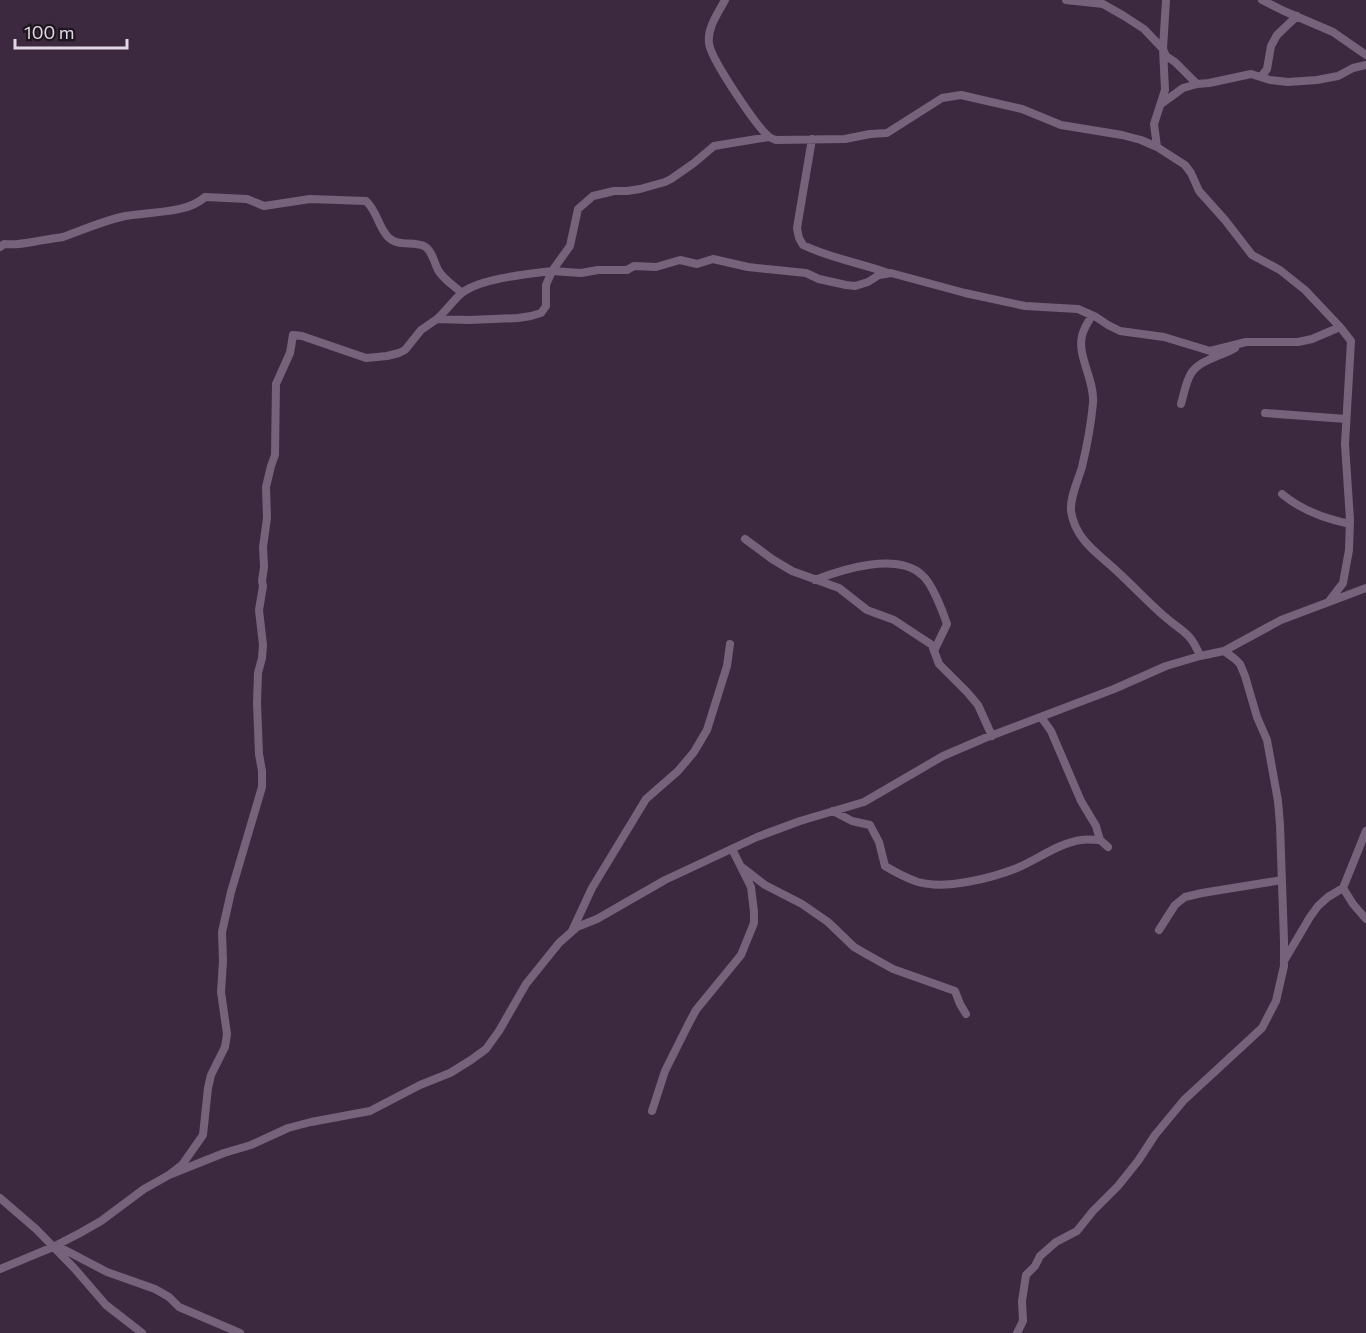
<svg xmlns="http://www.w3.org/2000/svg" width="1366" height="1333" viewBox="0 0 1366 1333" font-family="Commissioner,sans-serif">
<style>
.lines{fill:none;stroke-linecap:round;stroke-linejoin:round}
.street{stroke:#77627b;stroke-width:8}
</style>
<rect width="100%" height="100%" fill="#3c293f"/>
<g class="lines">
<!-- street -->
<path class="street" d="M725,0C718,13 707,28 709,43C710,58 755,124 768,136C770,138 773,139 776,140L845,139L870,134L887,133L942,98L961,95L1022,109L1061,125L1122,135L1141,140L1157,147
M1066,0L1103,4L1124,16L1144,29L1163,49L1166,56L1175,62L1197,84
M1166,0L1163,49L1165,90L1154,124L1157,147L1185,165L1191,173L1199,191L1225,220L1252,255L1280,270L1305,290L1340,327L1351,341L1345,444L1350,520L1349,550L1343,583L1330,600
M1262,0L1284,11L1333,32L1366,55
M1261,77L1267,69L1271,46L1277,35L1297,16
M1161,104L1183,88L1197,84L1209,83L1251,74L1270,80L1288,82L1317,80L1338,76L1353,68L1366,65
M812,139L797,228L799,238L803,245C830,258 860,263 888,273
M0,247L4,244C20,246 34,241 50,239C54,238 59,238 63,237C83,230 100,222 121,217C145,211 186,215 205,197L247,199L264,206L310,199L366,201C377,211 378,226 388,237C398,247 412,241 424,246C432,250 434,262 438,270C443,279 454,286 462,293
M1092,315C1089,321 1083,329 1082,336C1077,356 1095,381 1093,403C1091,424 1087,446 1082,467C1078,481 1070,496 1071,511C1075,541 1101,555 1121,575C1135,588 1149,603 1164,616C1182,632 1190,631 1200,656
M437,319C445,312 456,297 463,292C483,278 528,274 552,271L570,246L578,209L593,196L614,191H627L640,189L665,182L671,179L694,163L714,146L769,137
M1181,404C1184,394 1186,380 1192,372C1202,359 1222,356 1235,348
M1265,413L1346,419
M1282,494C1301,510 1326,519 1350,524
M745,539L772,559L792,571L839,588L867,610L894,620L932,645L939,664L967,692L978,705L992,736
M815,580C843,569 897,552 922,575C932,583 943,612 947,624L934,651
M1041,717L1051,731L1081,801L1096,826L1100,840
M833,811L852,821L870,825L879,842L885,866C895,872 906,878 918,882C945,890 992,878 1017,868C1038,859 1059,843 1081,840C1087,839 1094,840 1100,840L1108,847
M743,868L765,885L802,904L828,922L854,947L866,954L893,969L955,991L960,1004L966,1014
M1343,888L1366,831
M1159,930L1175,905L1185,897L1202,893L1282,880
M572,931L592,888L646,799L678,771L694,752L707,730L727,666L730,644
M1284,961L1310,917L1318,906L1328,897L1343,888L1353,904L1366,919
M652,1111L665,1071L689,1023L696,1010L741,955L754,923V912L751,887L732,849
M169,1175L182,1165L203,1135L208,1088L211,1075L225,1047L227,1034L221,992L223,961L222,932L231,892L262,787V771L259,754L257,703L258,673L262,658L263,645L259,610L263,586L262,581L264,567L263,547L267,518L266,487L271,466L275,455L276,384L290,353L293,335L302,336L366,358L387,356L399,353L405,350L421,330L437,319L469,320L518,318L531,316L541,313L546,306V285L552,271L581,273L598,270H627L634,266L656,267L680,260L697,264L713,259L748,267L806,273L819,279L846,285L855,286L868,282L879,275L891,273L965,293L1025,306L1078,309L1096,317L1108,325L1120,331L1164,337L1210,351L1246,342H1298L1312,339L1340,327
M0,1198L36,1229L74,1268L106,1305L142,1333
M53,1247L65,1250L107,1272L155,1289L169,1297L179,1307L240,1333
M0,1269L53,1247L80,1233L101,1221L144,1189L169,1175L224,1153L251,1145L288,1128L311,1122L370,1111L420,1085L450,1073L471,1060L486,1049L499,1031L526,984L559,943L577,927L597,919L665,880L757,837L800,821L864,802L943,756L985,738L1114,689L1166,666L1200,656L1224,651L1281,620L1366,588
M1017,1333L1023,1321L1022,1301L1026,1275L1035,1266L1040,1256L1056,1242L1077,1231L1093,1211L1118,1186L1138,1161L1155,1135L1184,1100L1262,1028L1276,1001L1284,966V941L1280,825L1278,801L1267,740L1257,717L1245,676L1240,664L1235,659L1224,651"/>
</g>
<!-- scale -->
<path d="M15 39v9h112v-9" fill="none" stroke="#e2d7e5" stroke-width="3"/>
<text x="24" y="39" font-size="18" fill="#e2d7e5" stroke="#1e161f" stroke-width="4.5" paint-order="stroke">100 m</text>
</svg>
